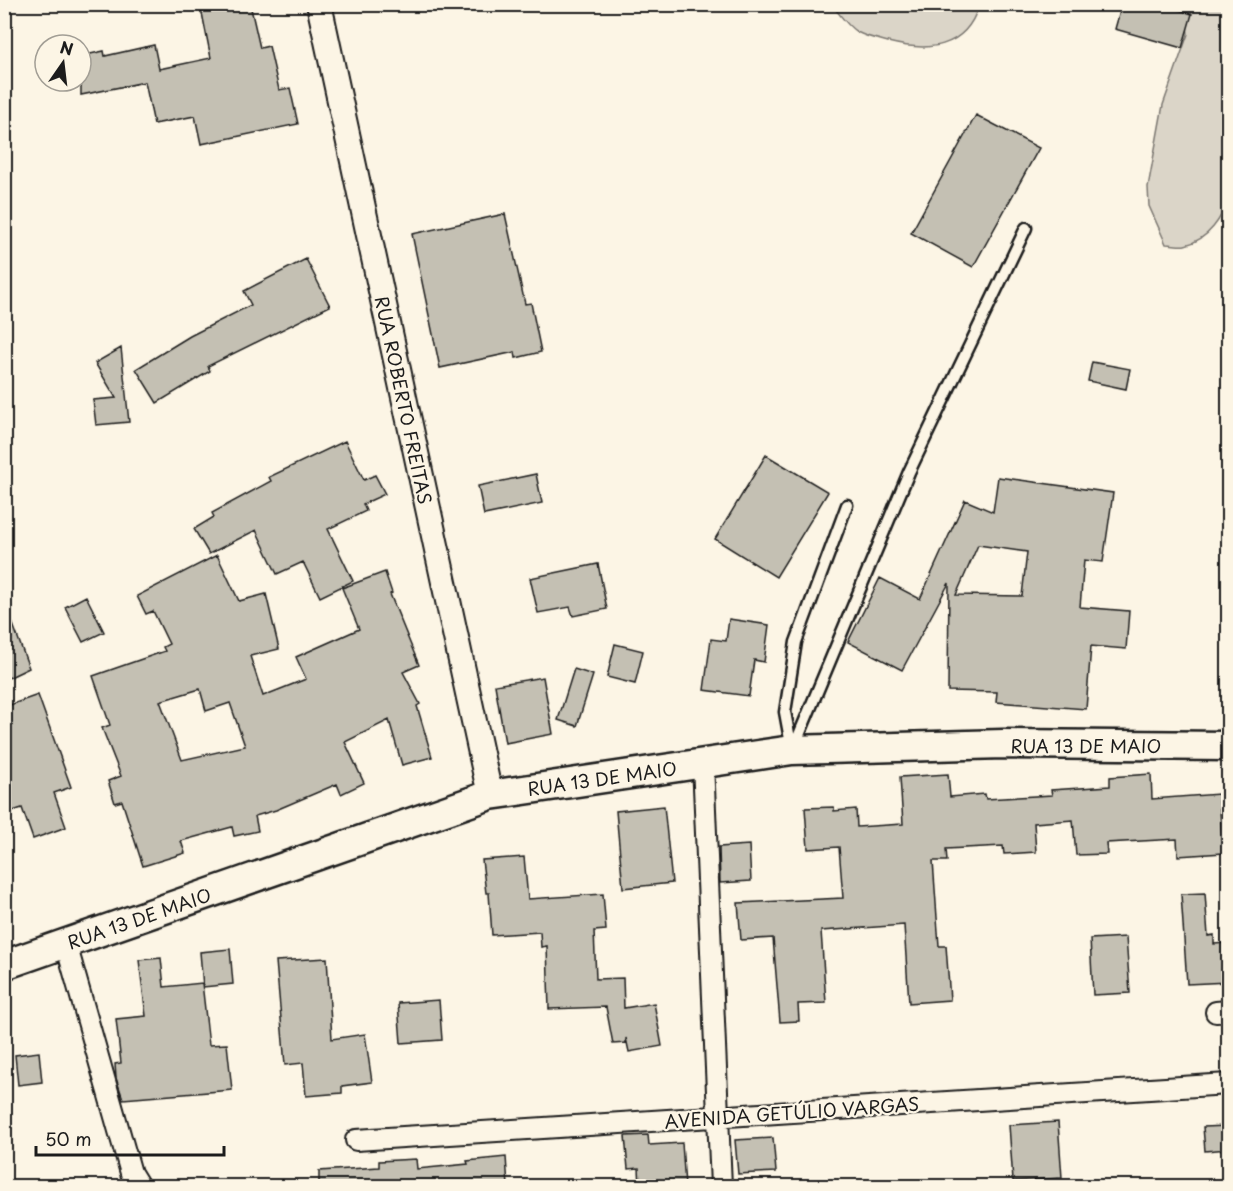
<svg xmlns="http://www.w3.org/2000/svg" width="1233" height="1191" viewBox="0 0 1233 1191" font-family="'Playpen Sans',sans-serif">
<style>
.green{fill:#dbd5c8;stroke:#7c7872;stroke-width:1.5}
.building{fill:#c4c0b3;stroke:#1c1c1c;stroke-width:1.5;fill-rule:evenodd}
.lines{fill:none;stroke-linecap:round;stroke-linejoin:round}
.service-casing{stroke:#1c1c1c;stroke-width:15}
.minor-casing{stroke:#1c1c1c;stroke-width:24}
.tertiary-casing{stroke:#1c1c1c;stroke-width:28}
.secondary-casing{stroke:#1c1c1c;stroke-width:33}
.service{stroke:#fcf5e5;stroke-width:10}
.minor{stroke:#fcf5e5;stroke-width:20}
.tertiary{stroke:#fcf5e5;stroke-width:24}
.secondary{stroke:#fcf5e5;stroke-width:28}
.labels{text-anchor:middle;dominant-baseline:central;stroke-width:4.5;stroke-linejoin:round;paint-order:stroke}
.street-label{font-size:18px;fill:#1c1c1c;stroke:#fcf5e5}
</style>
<rect width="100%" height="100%" fill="#fcf5e5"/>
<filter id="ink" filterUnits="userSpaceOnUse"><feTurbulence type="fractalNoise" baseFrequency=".0167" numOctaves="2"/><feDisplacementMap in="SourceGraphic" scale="12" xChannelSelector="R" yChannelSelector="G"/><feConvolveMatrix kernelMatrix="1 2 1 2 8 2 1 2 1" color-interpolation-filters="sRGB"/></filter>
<g filter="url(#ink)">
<!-- green -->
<path class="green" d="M832,5H979C965,50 927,52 888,42C878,39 866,37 857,32C847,26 839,13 832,5Z
M1181,5H1228V197C1223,218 1208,240 1185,245C1180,246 1172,244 1166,244L1149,206L1148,187L1163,105L1188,34L1186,16Z"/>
<!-- building -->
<path class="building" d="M216,4H250L260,48L269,46L279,90L290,88L298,124L201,144L195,116L154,124L145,82L81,95V56L104,51L105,56L154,45L159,69L211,58L201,8Z
M1122,4H1161L1192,14L1182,48L1115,29Z
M976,115L1039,148L973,267L911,233Z
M505,214L525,304L531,303L541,352L516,358L515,352L440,368L412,234Z
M306,259L330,306L208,366L210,371L157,403L136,369L190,336L251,305L244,291Z
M121,348L129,422L96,425L93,400L116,398L95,363Z
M1092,362L1130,369L1126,389L1088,381Z
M345,441L364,480L375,475L385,494L363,504L366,511L328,529L353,581L320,597L303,562L277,574L256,530L209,554L194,529L214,517L212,513L271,481L269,477Z
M766,455L828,492L776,577L715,539Z
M536,474L542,503L484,515L478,486Z
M998,477L1113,493L1103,562L1084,560L1080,607L1129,611L1126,649L1091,646L1086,709L996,702L997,692L948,691L949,583L902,670L848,642L880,578L920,599L965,500L993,512ZM978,545L1027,552L1022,596L956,595Z
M217,555L239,601L266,594L279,649L250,656L263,696L306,679L296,657L359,629L342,588L385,572L392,593L390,594L419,665L403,672L420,704L417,706L432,757L402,765L389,720L345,742L364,783L341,794L337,784L276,810L255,816L258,831L234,836L232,827L181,841L185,853L143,866L122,801L115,803L108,781L121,776L102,728L110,725L93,676L165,651L163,647L169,644L153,611L146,614L137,596ZM200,689L206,711L230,703L245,746L182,760L160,701Z
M598,564L607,609L573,616L570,607L538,613L530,578Z
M86,596L104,632L83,642L65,607Z
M7,608L29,668L4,680V609Z
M729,619L769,625L764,662L754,660L749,696L704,690L711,639L726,641Z
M615,644L643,651L635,684L607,677Z
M574,669L593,675L577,726L558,720Z
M543,677L553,734L505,743L495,685Z
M38,695L71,787L54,793L66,827L33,839L22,808L4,814V707Z
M948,774L950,797L985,794L986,799L1052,795L1051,790L1110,786V777L1151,774L1152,799L1219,794L1223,853L1178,856L1177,839L1106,843L1107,854L1076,855L1073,820L1034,823L1036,852L1004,854L1003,846L946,849L947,861H933L939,946H946L950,1000L909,1003L904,925L821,931L826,1003L798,1004L799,1021L780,1022L773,938L741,940L738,903L843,898L839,847L808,849L805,808L834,807V811L856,809L857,827L903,824L900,777Z
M664,806L672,883L623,888L616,811Z
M749,845L751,881L720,883L719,847Z
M524,857L528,899L603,894L606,930L594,931L596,979L623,978L624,1008L654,1003L662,1046L629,1052L626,1038V1043L613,1044L606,1007L549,1009L547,946L541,947L540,932L492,935L489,893H486L482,860Z
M1205,893L1208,936L1214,935V944L1228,943V982L1187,984L1181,894Z
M1126,937L1130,993L1093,995L1090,939Z
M230,949L233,984L203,987L200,952Z
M161,958L164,987L202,983L209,1045L227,1044L232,1090L123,1099L116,1078L115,1064L121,1063L116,1019L146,1016L139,960Z
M327,958L332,1039L365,1034L372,1082L342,1086V1093L306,1096L303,1063L285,1065L276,961Z
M439,1000L442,1040L401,1043L398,1003Z
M39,1052L42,1082L18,1085L15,1055Z
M1058,1122L1062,1178L1013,1181L1009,1125Z
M1228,1126V1149L1205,1151L1203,1127Z
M648,1135L649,1145L682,1143L685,1186H640L639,1168L628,1169L625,1136Z
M773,1138L776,1172L738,1174L735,1140Z
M506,1157L508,1186H319V1171L379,1167V1161L416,1159L417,1169L468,1164L467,1161Z"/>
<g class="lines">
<defs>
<path id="service" d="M794,747L909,472L1026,228
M792,750L785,712L796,642L847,505"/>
<path id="minor" d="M703,763L721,1186
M66,944L131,1173L139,1186
M1216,1012L1228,1011
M356,1140L1228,1084"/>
<path id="tertiary" d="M319,4L490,795"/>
<path id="secondary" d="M4,965L490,795L792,750L1003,744L1228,746"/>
</defs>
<!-- service casing -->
<use href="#service" class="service-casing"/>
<!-- minor casing -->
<use href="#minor" class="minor-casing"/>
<!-- tertiary casing -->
<use href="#tertiary" class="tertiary-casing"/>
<!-- secondary casing -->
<use href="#secondary" class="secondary-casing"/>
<!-- service -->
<use href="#service" class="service"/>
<!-- minor -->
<use href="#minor" class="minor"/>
<!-- tertiary -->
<use href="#tertiary" class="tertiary"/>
<!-- secondary -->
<use href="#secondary" class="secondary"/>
</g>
</g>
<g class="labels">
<!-- street labels -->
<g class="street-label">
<text transform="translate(404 400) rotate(78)">RUA ROBERTO FREITAS</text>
<text x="1086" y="745">RUA 13 DE MAIO</text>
<text transform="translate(602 778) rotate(-8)">RUA 13 DE MAIO</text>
<text transform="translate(139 918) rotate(-19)">RUA 13 DE MAIO</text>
<text transform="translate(792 1112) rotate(-4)">AVENIDA GETÚLIO VARGAS</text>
</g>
</g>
<!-- margin -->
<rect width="1233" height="1191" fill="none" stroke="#fcf5e5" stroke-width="24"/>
<rect x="12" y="12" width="1209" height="1167" fill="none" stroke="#1c1c1c" stroke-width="2" filter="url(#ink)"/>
<!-- north arrow -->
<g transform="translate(63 63) rotate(14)"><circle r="28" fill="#fcf5e5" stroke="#a29e95" stroke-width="1.5"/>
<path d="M0-4.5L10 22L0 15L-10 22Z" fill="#1c1c1c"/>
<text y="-9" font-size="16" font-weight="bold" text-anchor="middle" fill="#1c1c1c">N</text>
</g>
<!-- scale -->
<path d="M36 1146v9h188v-9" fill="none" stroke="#1c1c1c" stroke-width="3"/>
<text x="45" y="1146" font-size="18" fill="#1c1c1c" stroke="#fcf5e5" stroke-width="4.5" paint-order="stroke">50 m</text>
</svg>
